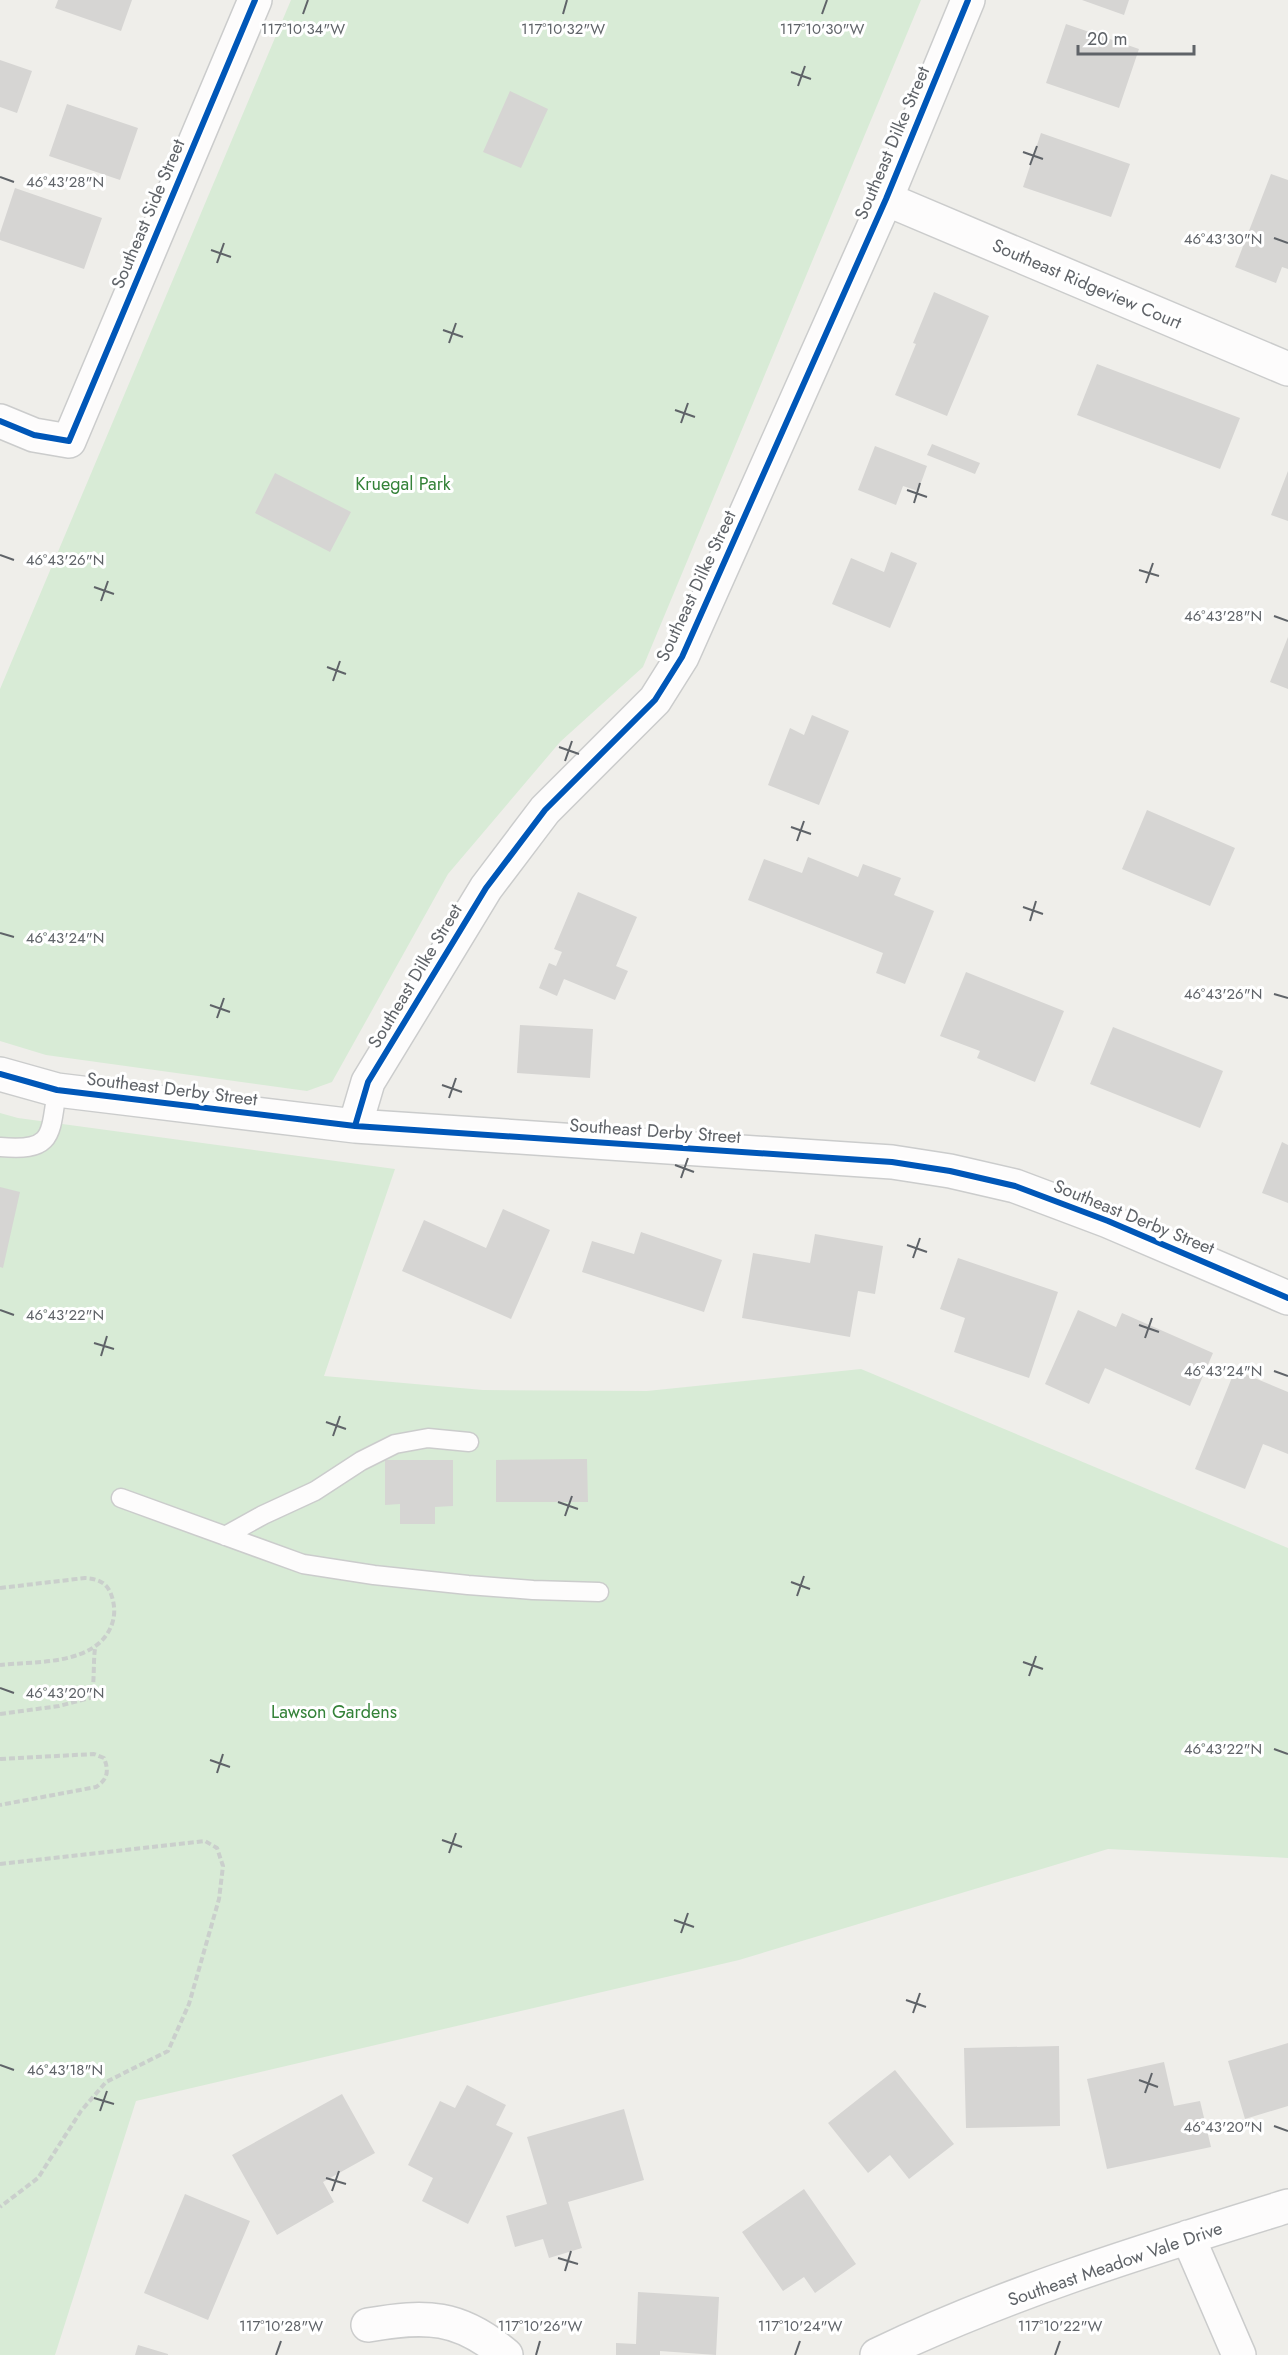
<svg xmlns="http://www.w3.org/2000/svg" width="1288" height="2355" viewBox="0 0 1288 2355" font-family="Jost,sans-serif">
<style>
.green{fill:#d8ebd6}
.building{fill:#d6d5d3}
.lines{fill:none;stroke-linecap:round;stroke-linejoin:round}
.service-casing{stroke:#cbcccc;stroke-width:21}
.minor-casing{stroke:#cbcccc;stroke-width:36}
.path{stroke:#cacfcc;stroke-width:4;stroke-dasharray:6 3;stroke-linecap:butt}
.service{stroke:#fdfcfc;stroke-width:18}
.minor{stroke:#fdfcfc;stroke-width:33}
.cycleway-casing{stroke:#fff;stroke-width:10}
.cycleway{stroke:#0057b8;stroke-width:6}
.ticks{fill:none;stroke:#5f6368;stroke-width:2}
.labels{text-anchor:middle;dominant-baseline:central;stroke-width:6;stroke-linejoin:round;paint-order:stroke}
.street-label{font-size:18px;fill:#5f6368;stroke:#fff}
.park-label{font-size:18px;fill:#348238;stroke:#fff}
.ticks-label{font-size:15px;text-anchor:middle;fill:#5f6368;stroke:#fff;stroke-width:6;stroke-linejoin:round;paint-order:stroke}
</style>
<rect width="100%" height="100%" fill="#efeeea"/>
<!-- green -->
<path class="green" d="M291,0H921L643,667L560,742L448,874L332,1082L307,1091L46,1055L0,1041V689Z
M0,1113L18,1118L395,1169L324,1376L483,1390L647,1391L861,1369L1288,1548V1858L1108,1849L739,1960L136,2101L55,2355H0Z"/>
<!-- building -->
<path class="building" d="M58,0H132L121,31L55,8Z
M1082,0H1129L1124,15Z
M1066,24L1139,49L1119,108L1046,83Z
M0,60L32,71L17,113L0,107Z
M510,91L548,109L521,168L483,152Z
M67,104L138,128L120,180L49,156Z
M1041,133L1130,164L1111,217L1023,187Z
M1271,174L1288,180V269L1282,267L1276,283L1235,267Z
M15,188L102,218L84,269L0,240V233Z
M934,292L989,316L947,416L895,395L916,344L913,343Z
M1097,364L1240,418L1220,469L1077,415Z
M932,444L980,463L975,474L927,455Z
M875,446L927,466L918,491L903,486L896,505L858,490Z
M1288,471V521L1271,515Z
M275,473L351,512L330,552L255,513Z
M891,552L917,563L890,628L832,604L851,558L884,572Z
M1288,637V689L1270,682Z
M812,715L849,731L819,805L768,785L790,728L804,735Z
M1147,810L1235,848L1210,906L1122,869Z
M808,857L858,877L863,864L901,878L894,895L934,911L905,984L876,973L883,953L748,900L764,859L802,873Z
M578,892L637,917L616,966L628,971L615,1000L564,979L557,996L539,988L549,963L556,966L562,952L554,949Z
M966,972L1064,1011L1035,1082L977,1058L980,1051L940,1036Z
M520,1025L593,1029L590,1078L517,1073Z
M1113,1027L1223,1071L1200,1128L1090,1084Z
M1282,1142L1288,1145V1203L1262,1193Z
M0,1187L20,1192L3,1268L0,1267Z
M503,1209L550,1230L511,1319L402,1271L424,1220L486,1248Z
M641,1232L722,1260L704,1312L582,1272L592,1241L634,1254Z
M815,1234L883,1246L875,1294L858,1291L850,1337L742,1318L753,1253L810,1263Z
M958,1258L1058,1292L1029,1378L954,1352L965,1318L940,1309Z
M1078,1310L1116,1327L1122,1313L1213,1353L1190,1406L1105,1368L1089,1404L1045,1384Z
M1235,1370L1288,1392V1454L1263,1444L1245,1489L1195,1469Z
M587,1459L588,1502H496V1460Z
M385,1460H453V1506L435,1507V1524H400V1504L385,1505Z
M1288,2043V2106L1245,2119L1228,2061Z
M1059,2046L1060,2126L966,2128L964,2048Z
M1164,2062L1174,2106L1200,2101L1211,2147L1107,2169L1087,2079Z
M895,2070L954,2144L909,2179L890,2155L868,2173L828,2123Z
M467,2085L506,2105L496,2125L513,2133L468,2224L422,2201L433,2178L408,2165L440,2101L455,2108Z
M342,2094L375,2153L323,2182L334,2202L277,2235L232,2155Z
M624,2109L644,2180L568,2202L582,2248L549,2258L543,2239L515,2247L506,2216L547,2204L527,2137Z
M804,2189L856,2264L815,2293L804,2277L783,2291L742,2232Z
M185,2194L250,2221L208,2320L144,2293Z
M638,2292L719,2297L716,2355L660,2351V2355H616V2343L636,2344Z
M138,2345L168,2354V2355H135Z"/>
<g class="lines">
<defs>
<path id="service" d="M0,1147C54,1152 50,1135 57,1090
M121,1498L303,1564L374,1575L468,1585L533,1590L599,1592
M225,1536L263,1515L315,1491L361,1461L395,1444L428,1438L469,1442"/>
<path id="minor" d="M886,199L1288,369
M0,421L34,435L69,441L255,0
M0,1074L57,1090L355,1126L892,1162L950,1171L1015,1186L1108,1221L1288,1298
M355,1126L368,1082L486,888L545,810L655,700L682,657L886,199L968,0
M1188,2237L1239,2355
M368,2325C426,2315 459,2315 506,2355
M877,2355C1008,2292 1149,2249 1288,2206"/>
</defs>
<!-- service casing -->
<use href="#service" class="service-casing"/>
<!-- minor casing -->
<use href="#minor" class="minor-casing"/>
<!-- path -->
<path class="path" d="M0,1588L85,1578C99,1579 108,1583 112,1597C115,1607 115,1615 112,1624C97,1666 36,1661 0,1665
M0,1714L59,1706L90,1698C95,1692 93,1660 95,1649
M0,1759L94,1754L104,1758C109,1771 108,1779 96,1787L0,1805
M0,1864L205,1841L217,1848L223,1866L219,1899L189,2004L168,2051L106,2082L81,2111L38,2178L0,2207"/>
<!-- service -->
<use href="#service" class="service"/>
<!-- minor -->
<use href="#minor" class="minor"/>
<defs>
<path id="cycleway" d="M0,421L34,435L69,441L255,0
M0,1074L57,1090L355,1126L892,1162L950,1171L1015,1186L1108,1221L1288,1298
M355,1126L368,1082L486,888L545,810L655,700L682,657L886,199L968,0"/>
</defs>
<!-- cycleway casing -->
<use href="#cycleway" class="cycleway-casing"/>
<!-- cycleway -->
<use href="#cycleway" class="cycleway"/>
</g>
<!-- ticks -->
<path class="ticks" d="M303,14L308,0M563,14L567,0M822,14L827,0M791,72L811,79M798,86L805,66M1023,152L1043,159M1030,165L1037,146M0,177L14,182M1274,238L1288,243M211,250L231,257M217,263L224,243M443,330L463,337M449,343L456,323M675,410L695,417M681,423L688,403M907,490L927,497M914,503L920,483M0,555L14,560M1139,570L1159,576M1146,583L1153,563M94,587L114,594M101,601L108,581M1274,616L1288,621M327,667L346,674M333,681L340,661M559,747L579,754M565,761L572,741M791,827L811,834M797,841L804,821M1023,907L1043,914M1030,921L1036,901M0,933L14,937M1274,994L1288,998M210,1005L230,1012M217,1018L224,998M442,1085L462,1092M449,1098L456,1078M675,1165L694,1172M681,1178L688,1158M907,1245L927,1252M913,1258L920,1238M0,1310L14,1315M1139,1325L1159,1332M1145,1338L1152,1318M94,1343L114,1349M101,1356L107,1336M1274,1371L1288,1376M326,1422L346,1429M333,1436L340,1416M558,1502L578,1509M565,1516L572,1496M791,1582L810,1589M797,1596L804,1576M1023,1662L1043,1669M1029,1676L1036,1656M0,1688L14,1693M1274,1749L1288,1754M210,1760L230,1767M217,1773L223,1754M442,1840L462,1847M449,1853L456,1833M674,1920L694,1927M681,1933L688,1913M906,2000L926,2007M913,2013L920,1993M0,2065L14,2070M1139,2080L1158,2087M1145,2093L1152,2073M94,2098L114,2104M100,2111L107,2091M1274,2126L1288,2131M326,2178L346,2184M332,2191L339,2171M558,2258L578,2264M565,2271L571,2251M276,2355L281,2341M536,2355L540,2341M795,2355L800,2341M1055,2355L1060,2341"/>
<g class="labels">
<!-- street labels -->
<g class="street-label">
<text transform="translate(892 143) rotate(-67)">Southeast Dilke Street</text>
<text transform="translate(148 214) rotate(-67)">Southeast Side Street</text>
<text transform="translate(1087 284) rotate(23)">Southeast Ridgeview Court</text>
<text transform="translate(696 586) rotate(-65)">Southeast Dilke Street</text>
<text transform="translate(415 976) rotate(-59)">Southeast Dilke Street</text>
<text transform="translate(172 1089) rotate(7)">Southeast Derby Street</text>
<text transform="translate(655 1131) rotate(4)">Southeast Derby Street</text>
<text transform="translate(1134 1217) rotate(22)">Southeast Derby Street</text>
<text transform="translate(1115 2264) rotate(-19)">Southeast Meadow Vale Drive</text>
</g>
<!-- park labels -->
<g class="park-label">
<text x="403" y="484">Kruegal Park</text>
<text x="334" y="1712">Lawson Gardens</text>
</g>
</g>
<g class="ticks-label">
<text x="563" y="34">117°10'32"W</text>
<text x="303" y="34">117°10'34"W</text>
<text x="822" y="34">117°10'30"W</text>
<text x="65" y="187">46°43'28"N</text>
<text x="1223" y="244">46°43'30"N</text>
<text x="65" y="565">46°43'26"N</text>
<text x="1223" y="621">46°43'28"N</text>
<text x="65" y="943">46°43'24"N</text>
<text x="1223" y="999">46°43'26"N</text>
<text x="65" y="1320">46°43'22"N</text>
<text x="1223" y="1376">46°43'24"N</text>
<text x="65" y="1698">46°43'20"N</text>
<text x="1223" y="1754">46°43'22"N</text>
<text x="65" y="2075">46°43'18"N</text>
<text x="1223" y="2132">46°43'20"N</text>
<text x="281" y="2331">117°10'28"W</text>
<text x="540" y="2331">117°10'26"W</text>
<text x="800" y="2331">117°10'24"W</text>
<text x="1060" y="2331">117°10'22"W</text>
</g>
<!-- scale -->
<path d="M1078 45v9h116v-9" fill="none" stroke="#5f6368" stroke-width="3"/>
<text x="1087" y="45" font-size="18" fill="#5f6368" stroke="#ffffff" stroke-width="4.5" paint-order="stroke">20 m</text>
</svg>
